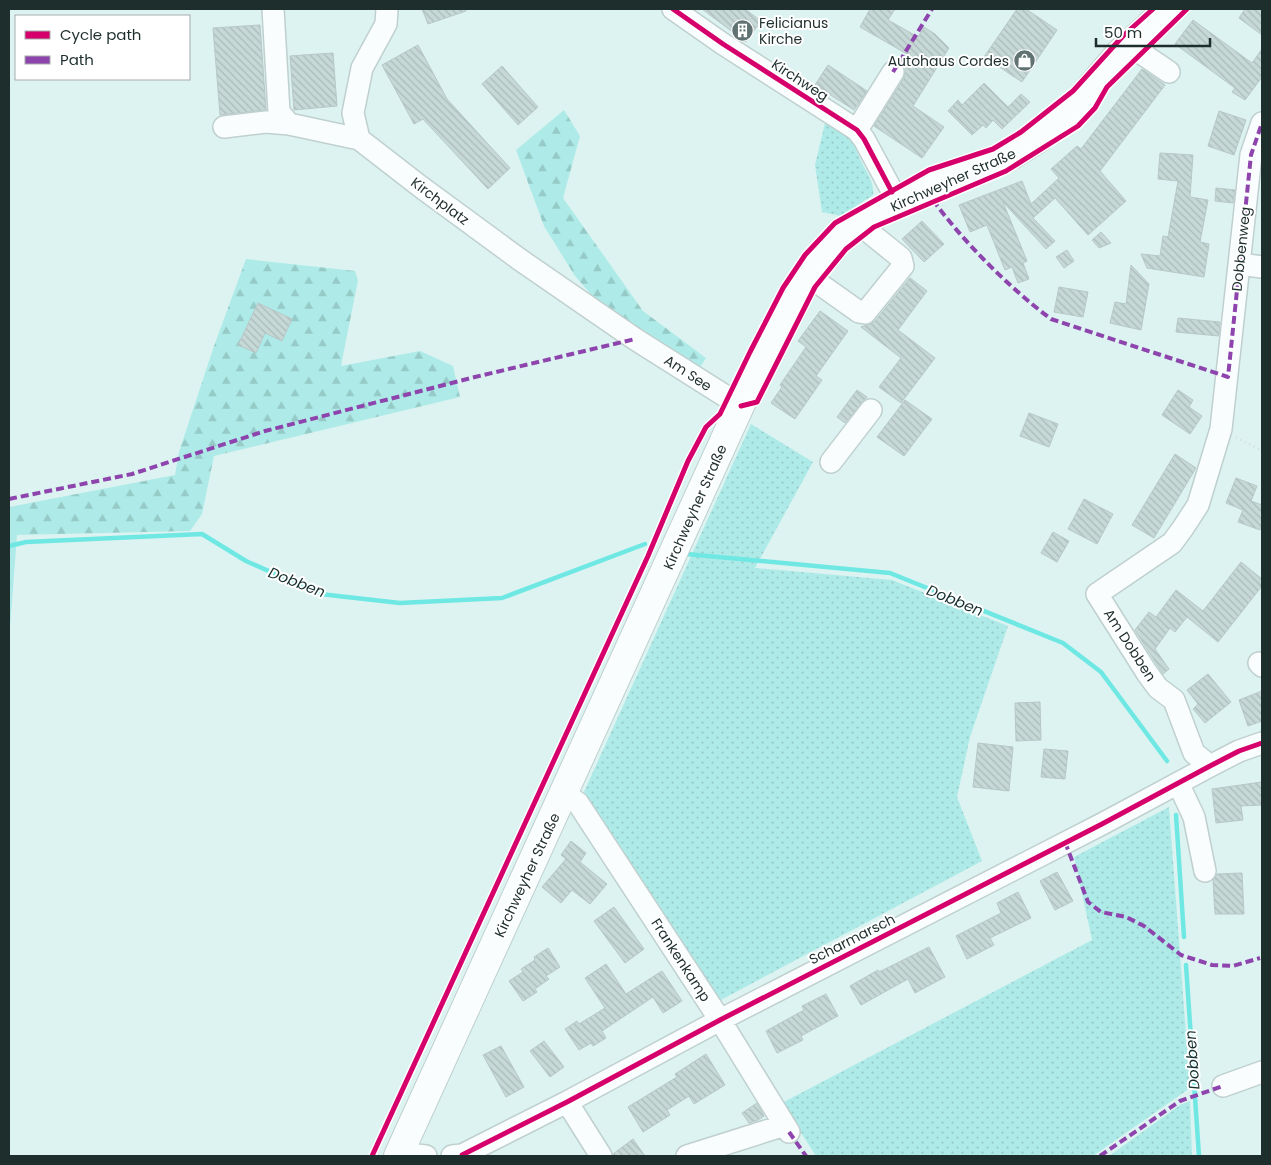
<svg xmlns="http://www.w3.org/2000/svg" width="1271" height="1165" viewBox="0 0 1271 1165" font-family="Poppins,sans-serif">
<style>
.green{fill:url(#green-dots)}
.forest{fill:url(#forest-firs)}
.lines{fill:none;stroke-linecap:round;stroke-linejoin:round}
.stream{stroke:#6fe8e4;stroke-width:4.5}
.building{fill:url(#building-back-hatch);stroke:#b7c8c7}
.minor-casing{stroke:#bfd0cf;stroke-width:24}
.major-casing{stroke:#bfd0cf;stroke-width:30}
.path{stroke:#d4dbdb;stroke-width:2.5;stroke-dasharray:1 4;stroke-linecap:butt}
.minor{stroke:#fafdfd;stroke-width:21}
.major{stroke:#fafdfd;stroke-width:28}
.quiet{stroke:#8e44ad;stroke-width:4;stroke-dasharray:8 4;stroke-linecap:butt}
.cycleway-casing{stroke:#fff;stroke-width:8}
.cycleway{stroke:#d6006c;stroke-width:5}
.labels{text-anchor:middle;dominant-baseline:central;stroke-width:4;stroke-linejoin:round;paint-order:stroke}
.poi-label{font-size:14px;fill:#1e2e2d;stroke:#fff;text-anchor:start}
.street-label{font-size:14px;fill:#1e2e2d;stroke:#fff}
.water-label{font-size:15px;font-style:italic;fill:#16302f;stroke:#fff}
</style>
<defs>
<pattern id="green-dots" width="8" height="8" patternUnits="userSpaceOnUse" patternTransform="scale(1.25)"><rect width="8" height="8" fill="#aeebe8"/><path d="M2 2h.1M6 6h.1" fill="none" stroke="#95cac7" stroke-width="1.8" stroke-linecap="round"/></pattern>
<pattern id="forest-firs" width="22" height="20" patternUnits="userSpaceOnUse" patternTransform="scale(1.25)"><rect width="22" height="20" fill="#aeebe8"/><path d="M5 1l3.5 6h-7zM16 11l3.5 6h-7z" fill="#95cac7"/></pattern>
<pattern id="building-back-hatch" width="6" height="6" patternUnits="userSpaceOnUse" patternTransform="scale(1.25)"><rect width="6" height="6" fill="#c7d9d7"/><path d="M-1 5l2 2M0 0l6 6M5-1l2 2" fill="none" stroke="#aabbb9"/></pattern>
</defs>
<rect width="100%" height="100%" fill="#dcf3f1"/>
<!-- green -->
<path class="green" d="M828,119L854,135C856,141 855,149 858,154C862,167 875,180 873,195L841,216L822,212L815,165L825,123Z
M751,424L813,462L755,568L892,580L1008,626L970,737L957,797L982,861L719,1001L584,792Z
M1169,807L1190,1088L1093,1156H816L782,1103L1092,940L1074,857Z
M1190,1101L1192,1156H1109L1180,1105Z"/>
<!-- forest -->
<path class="forest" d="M564,110L580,136L563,198L643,311L706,358L697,372L604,309L575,276L544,226L516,150Z
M246,259L355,271L358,280L341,366L420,351L453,366L460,397L214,456L202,514L190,531L17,535L9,642V507L175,475L179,452L214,346Z"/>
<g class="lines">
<!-- stream -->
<path class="stream" d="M9,546L26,542L202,534L246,561L320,594L400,603L502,598L645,544
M686,554L890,573L1063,643L1101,672L1167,761
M1176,815L1184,937
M1186,965L1199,1156"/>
</g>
<!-- building -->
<path class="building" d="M422,9H466V11L428,24Z
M702,9H745L761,21L746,42Z
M870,9H895L888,20L918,37L924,27L935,34L949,48L913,106L944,127L922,158L874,126L904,78L905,72L901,63L907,54L860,27Z
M1017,9H1026L1057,30L1022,82L984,57Z
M1245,9H1262V35L1239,18Z
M1193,20L1252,63L1262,49V77L1245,100L1232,92L1235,88L1175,44Z
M260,25L266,110L220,115L213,28Z
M418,45L447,99L510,168L488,189L423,119L414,124L382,65Z
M333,53L337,106L294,110L290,56Z
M828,65L867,91L854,110L815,85Z
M502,66L538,107L518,125L482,84Z
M1142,69L1165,85L1100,171L1126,201L1088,235L1055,198L1033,218L1055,241L1046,249L1003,202L1027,261L1023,263L1029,279L1018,283L1012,267L1005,270L987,225L970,232L959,205L1022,181L1031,204L1059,178L1051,169L1077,146L1081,149Z
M984,83L1008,107L1021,94L1030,102L1002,129L993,120L986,128L983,125L972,135L948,111L958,100L962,105Z
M1219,111L1246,120L1234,155L1208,146Z
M1160,153L1193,155L1190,197L1208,200L1200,242L1209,244L1204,277L1147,268L1141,254L1160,256L1163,236L1168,237L1178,181L1158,179Z
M1216,188L1235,190L1233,203L1215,201Z
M922,221L944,244L924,262L902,239Z
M1101,232L1111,243L1099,248L1092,240Z
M1067,250L1074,261L1064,268L1056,257Z
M1131,265L1149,284L1141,330L1110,323L1115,302L1126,304Z
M910,278L927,291L898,330L935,358L901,403L879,387L901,358L861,327L870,324L875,321Z
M1059,287L1088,292L1083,317L1054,312Z
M258,303L292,319L282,341L265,333L256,353L238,345Z
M820,311L848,331L816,376L822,380L795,419L771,403L782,387L780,385L806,347L798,341Z
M1178,318L1220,322L1219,336L1176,332Z
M857,390L867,397L845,423L837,417Z
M1178,390L1193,400L1189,407L1202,416L1190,434L1162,415Z
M905,400L932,419L904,456L877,437Z
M1029,413L1058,424L1049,447L1020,436Z
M1175,454L1196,468L1154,538L1132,525Z
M1236,478L1257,486L1251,501L1262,505V523L1260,530L1238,522L1243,510L1226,503Z
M1084,499L1113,514L1097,544L1068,529Z
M1053,532L1069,541L1057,562L1041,553Z
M1241,562L1262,579V586L1218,642L1187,617L1175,632L1170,628L1155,649L1169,669L1163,674L1135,630L1149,612L1156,617L1176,590L1203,611Z
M1208,674L1231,702L1205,723L1193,709L1198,704L1187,690Z
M1262,691V721L1248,726L1239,700Z
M1040,702L1041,740L1016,741L1015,703Z
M978,743L1013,747L1009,791L973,787Z
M1044,749L1068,751L1065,779L1041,777Z
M1262,782V805L1241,806L1243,820L1216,823L1212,789Z
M571,841L586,853L580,862L607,884L590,904L572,890L561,903L542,887L566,859L561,855Z
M1057,872L1073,901L1055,910L1040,881Z
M1242,873L1244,914H1215L1213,880L1217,874Z
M1018,892L1031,918L990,938L994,945L967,959L956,936L1001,913L997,903Z
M614,907L644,949L625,963L594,921Z
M929,947L945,977L915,993L908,979L861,1005L850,986L878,970L879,972Z
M548,948L560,967L546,976L549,979L535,989L537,992L523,1001L509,981L523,972L521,969L535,960L534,957Z
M606,964L626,994L662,971L682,1001L663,1013L653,997L602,1031L606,1038L593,1046L591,1043L579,1050L565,1029L577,1021L579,1024L605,1008L585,978Z
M826,994L838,1016L801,1036L803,1040L777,1053L766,1031L804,1010L802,1006Z
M544,1041L564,1067L550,1077L530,1051Z
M501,1046L524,1087L506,1097L483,1055Z
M706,1054L725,1085L694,1104L689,1096L667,1110L670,1115L643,1132L628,1107L677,1077L675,1074Z
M757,1103L764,1116L758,1120L749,1123L742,1113Z
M633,1139L645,1156H613V1154Z"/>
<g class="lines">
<defs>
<path id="minor" d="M273,9L279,112L289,124
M387,9L386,24L362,68L353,113L359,139L421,187L519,259L635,339L741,406
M673,9L723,44L857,130L864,139L898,202
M1132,42L1141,53L1169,72
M224,127L266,122L289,124L359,139
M857,130L893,72
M1240,264L1262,267
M807,275L859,312L865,313L903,266L901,258L859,224
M831,462L871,410
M1259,663L1262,666
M1210,766L1194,753L1174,700L1158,688L1147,673L1097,594L1172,543L1183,528L1198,505L1221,429L1251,155L1262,123
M1178,783L1194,817L1205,871
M565,794L578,803L720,1020L789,1132
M1223,1086L1262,1072
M567,1102L601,1156
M403,1147L416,1155L426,1156
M452,1156L462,1155L567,1102L720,1020L1102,824L1210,766L1239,751L1262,743
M687,1156L785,1125"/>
<path id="major" d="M398,1156L760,362L802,280L847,231L898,202L926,190L984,168L1012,155L1039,138L1073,108L1120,53L1168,9"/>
</defs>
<!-- minor casing -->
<use href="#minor" class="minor-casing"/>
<!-- major casing -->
<use href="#major" class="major-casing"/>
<!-- path -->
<path class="path" d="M1236,437L1262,451"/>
<!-- minor -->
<use href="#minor" class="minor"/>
<!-- major -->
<use href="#major" class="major"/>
<!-- quiet -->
<path class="quiet" d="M893,72L932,9
M926,190C957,236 1007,286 1051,319L1228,377L1251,155L1262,123
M9,499L132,474L265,431L475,377L635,339
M1065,842L1088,902L1101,912L1126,917L1144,926L1181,955L1212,965L1233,966L1260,958
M789,1132L806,1156
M1100,1156L1180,1101L1223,1086"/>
<defs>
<path id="cycleway" d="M673,9L723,44L857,130L864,139L892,192
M741,406L757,402L815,287L846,249L874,227L1006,171L1078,126L1095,108L1107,87L1187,9
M372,1156L648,556L688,461L706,427L720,414L750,352L783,288L805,255L835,223L929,170L993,149L1021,132L1073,91L1123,36L1153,9
M462,1156V1155L567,1102L720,1020L1102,824L1210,766L1239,751L1262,743"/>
</defs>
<!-- cycleway casing -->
<use href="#cycleway" class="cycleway-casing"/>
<!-- cycleway -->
<use href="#cycleway" class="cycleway"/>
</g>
<!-- icons -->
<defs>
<symbol id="building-disc" viewBox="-11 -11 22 22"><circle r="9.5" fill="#607372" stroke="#fff"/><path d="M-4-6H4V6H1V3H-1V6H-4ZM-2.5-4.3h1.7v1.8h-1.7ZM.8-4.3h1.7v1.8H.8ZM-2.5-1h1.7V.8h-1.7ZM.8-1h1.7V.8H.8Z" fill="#fff"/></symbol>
<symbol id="shop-disc" viewBox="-11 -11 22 22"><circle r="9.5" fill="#607372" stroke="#fff"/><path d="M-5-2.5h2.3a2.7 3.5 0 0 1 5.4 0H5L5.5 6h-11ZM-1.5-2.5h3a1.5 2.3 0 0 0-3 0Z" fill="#fff"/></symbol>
</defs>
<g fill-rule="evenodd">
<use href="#building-disc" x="730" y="18" width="25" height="25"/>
<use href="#shop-disc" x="1012" y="48" width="25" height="25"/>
</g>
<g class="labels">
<!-- poi labels -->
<g class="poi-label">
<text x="759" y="23">Felicianus<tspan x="759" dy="16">Kirche</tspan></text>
<text x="1009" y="61" text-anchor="end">Autohaus Cordes</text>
</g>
<!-- street labels -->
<g class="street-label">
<text transform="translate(800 80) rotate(33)">Kirchweg</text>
<text transform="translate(953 180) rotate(-24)">Kirchweyher Straße</text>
<text transform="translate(440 201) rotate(37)">Kirchplatz</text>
<text transform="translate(1241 249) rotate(-84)">Dobbenweg</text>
<text transform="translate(688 373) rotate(33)">Am See</text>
<text transform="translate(695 507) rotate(-66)">Kirchweyher Straße</text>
<text transform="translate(1130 645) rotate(57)">Am Dobben</text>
<text transform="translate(527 875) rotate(-65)">Kirchweyher Straße</text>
<text transform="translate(852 939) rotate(-27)">Scharmarsch</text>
<text transform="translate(681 960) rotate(57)">Frankenkamp</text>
</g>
<!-- water labels -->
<g class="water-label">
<text transform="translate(297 582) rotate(21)">Dobben</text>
<text transform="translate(955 600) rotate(22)">Dobben</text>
<text transform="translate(1192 1060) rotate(-94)">Dobben</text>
</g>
</g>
<!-- border -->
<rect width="1271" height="1165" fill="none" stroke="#1e2e2d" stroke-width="20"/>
<!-- legend -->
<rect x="15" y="15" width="175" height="65" fill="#ffffff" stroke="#a5abab"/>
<rect x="25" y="31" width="25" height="8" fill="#d6006c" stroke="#a5abab"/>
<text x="60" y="40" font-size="15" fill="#1e2e2d">Cycle path</text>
<rect x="25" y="56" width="25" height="8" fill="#8e44ad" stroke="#a5abab"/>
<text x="60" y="65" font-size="15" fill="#1e2e2d">Path</text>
<!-- scale -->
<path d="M1096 38v8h114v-8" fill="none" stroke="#1e2e2d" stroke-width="2.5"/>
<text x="1104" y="38" font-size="15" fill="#1e2e2d" stroke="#ffffff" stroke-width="4" paint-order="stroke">50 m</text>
</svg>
